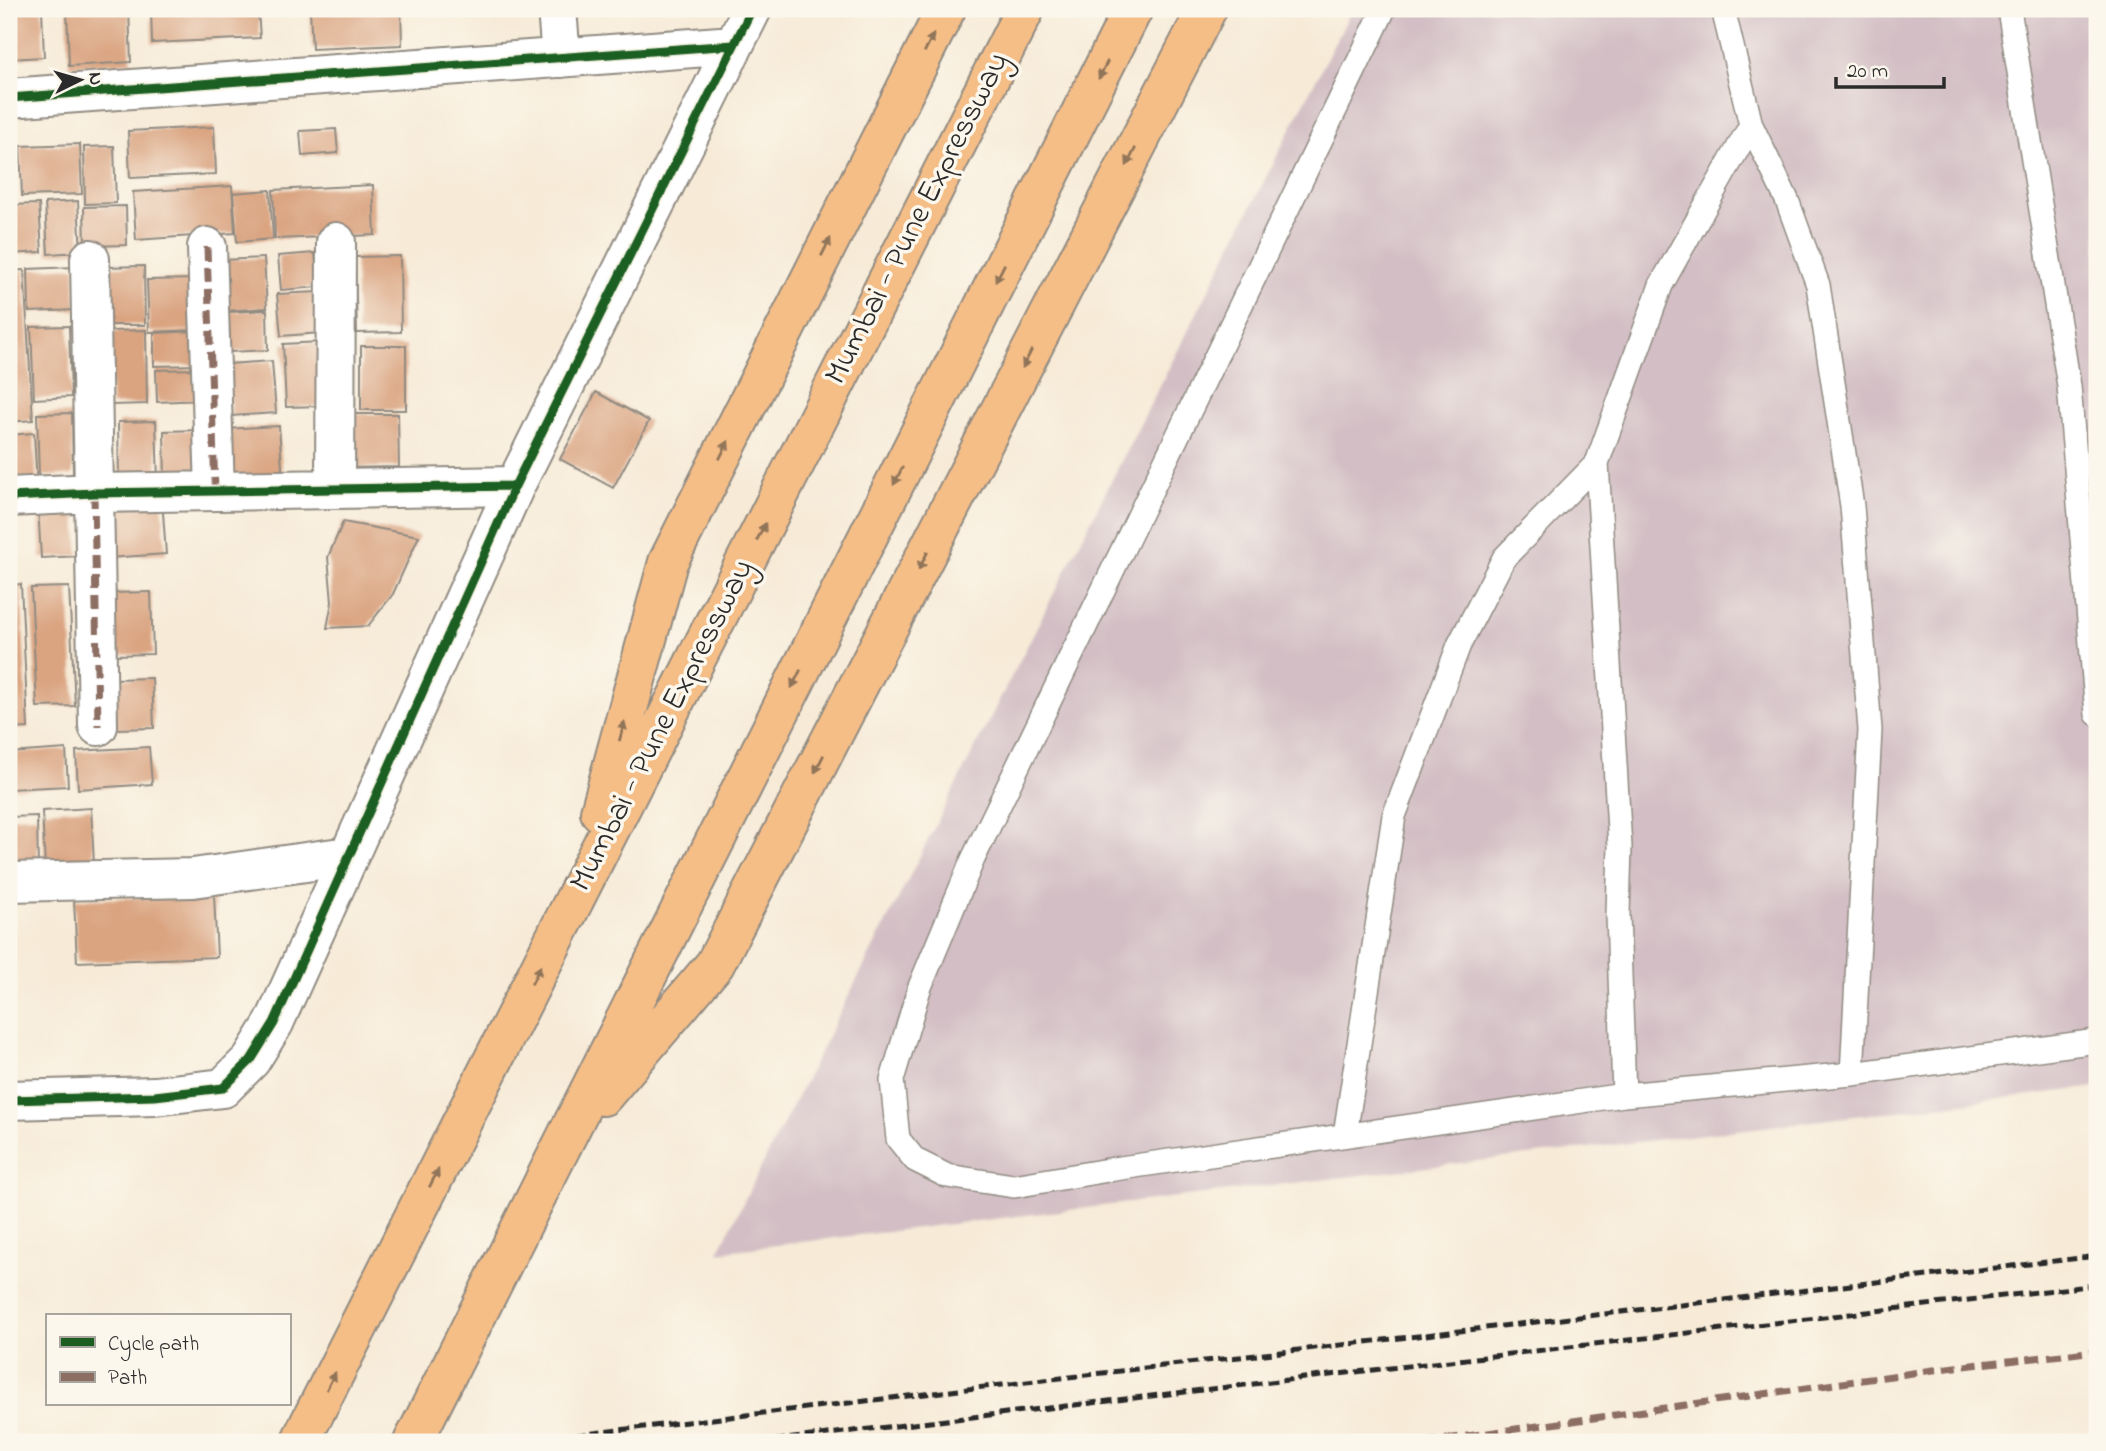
<svg xmlns="http://www.w3.org/2000/svg" width="2106" height="1451" viewBox="0 0 2106 1451" font-family="'Indie Flower',sans-serif">
<style>
.industrial{fill:#d2bec4}
.building{fill:#daa481}
.lines{fill:none;stroke-linecap:round;stroke-linejoin:round}
.service-casing{stroke:#918b82;stroke-width:26}
.minor-casing{stroke:#918b82;stroke-width:42}
.motorway-casing{stroke:#918b82;stroke-width:42}
.service{stroke:#fff;stroke-width:23}
.minor{stroke:#fff;stroke-width:38}
.motorway{stroke:#f6be87;stroke-width:38}
.rail{stroke:#2b2b2b;stroke-width:5;stroke-dasharray:10 5;stroke-linecap:butt}
.quiet{stroke:#8d6e63;stroke-width:7;stroke-dasharray:14 7;stroke-linecap:butt}
.cycleway-casing{stroke:#fbf7ec;stroke-width:13}
.cycleway{stroke:#1b5e20;stroke-width:9}
.oneway{fill:#907459}
.labels{text-anchor:middle;dominant-baseline:central;stroke-width:7;stroke-linejoin:round;paint-order:stroke}
.street-label{font-size:32px;fill:#2b2b2b;stroke:#fbf7ec}
</style>
<rect width="100%" height="100%" fill="#fbf7ec"/>
<filter id="ink" filterUnits="userSpaceOnUse"><feTurbulence type="fractalNoise" baseFrequency=".0143" numOctaves="2"/><feDisplacementMap in="SourceGraphic" scale="14" xChannelSelector="R" yChannelSelector="G"/><feConvolveMatrix kernelMatrix="1 2 1 2 8 2 1 2 1" color-interpolation-filters="sRGB"/></filter>
<filter id="wash" filterUnits="userSpaceOnUse"><feTurbulence type="fractalNoise" baseFrequency=".00686" numOctaves="4" result="noise"/><feDisplacementMap in="SourceGraphic" scale="28" xChannelSelector="R" yChannelSelector="G"/><feGaussianBlur stdDeviation="1.57" result="paint"/><feColorMatrix in="noise" values="0 0 0 0 0 0 0 0 0 0 0 0 0 0 0 0 0 1.4 0 .05"/><feComposite in="paint" operator="in"/></filter>
<g filter="url(#wash)">
<rect width="100%" height="100%" fill="#f7ebd8"/>
<!-- industrial -->
<path class="industrial" d="M1352,9H2097V1087L718,1252Z"/>
<g id="blocks">
<!-- building -->
<path class="building" d="M9,9H42L44,57L9,59Z
M67,9H129L131,62L69,66Z
M151,9H258L260,38L152,43Z
M310,9H401L402,45L312,49Z
M214,127L216,174L130,178L128,131Z
M336,129L338,153L302,156L300,131Z
M80,144L82,194L22,196L20,146Z
M114,146L116,203L85,204L84,147Z
M373,185L375,235L275,239L273,190Z
M232,186L235,233L136,240L133,192Z
M270,190L273,239L237,242L233,193Z
M78,201L81,252L48,254L45,203Z
M39,204L42,252L9,254V205Z
M126,206L127,245L85,246L84,207Z
M315,253L318,287L281,290L278,256Z
M400,256L401,332L357,333L355,257Z
M264,258L267,308L225,311L222,260Z
M144,266L145,325H104L103,267Z
M75,267L76,310L29,312L28,269Z
M24,270L33,420L9,422V271Z
M197,279L199,330L149,332L147,280Z
M319,292L321,333L281,336L277,294Z
M267,310L268,350L230,352L228,312Z
M69,326L71,397L34,399L31,327Z
M146,330L147,404L111,405L110,331Z
M198,331L199,365L154,366V333Z
M319,342L322,406L286,407L283,344Z
M361,346H406V410H361Z
M272,361L276,413L231,416L228,364Z
M199,369L200,400L157,402L156,370Z
M596,392L649,421L613,488L560,459Z
M72,413L73,475L39,476L37,414Z
M347,414H398L399,467L347,468Z
M156,421L158,482H119L118,422Z
M279,426L283,482L230,485L226,429Z
M200,430V483L165,484L164,431Z
M34,433L37,486L9,488V435Z
M162,499L166,554L107,558L103,503Z
M75,503L79,556L41,558L38,506Z
M343,522L419,536L393,594L368,626L327,628L332,602L328,557Z
M21,584L28,728L9,729V585Z
M69,587L75,706L37,707L31,588Z
M151,592L153,654L113,655L111,593Z
M152,678L154,728L116,729L114,679Z
M149,747L152,784L78,789L76,751Z
M66,749L68,786L9,789V753Z
M91,808L94,864L45,867L42,811Z
M37,816L38,870L9,872V817Z
M214,895L217,957L77,962L74,900Z"/>
</g>
</g>
<g filter="url(#ink)">
<use href="#blocks" fill-opacity="0" stroke="#918b82" stroke-width="2"/>
<g class="lines">
<defs>
<path id="service" d="M1384,9L973,859L919,989L892,1080L898,1139L915,1160L947,1176L1014,1186L1114,1169L1624,1095L1852,1074L2097,1041
M1723,9L1751,125L1787,200L1818,285L1852,506L1870,730L1852,1074
M2009,9L2069,386L2097,714
M1624,1095L1618,914L1620,847L1597,463L1661,285L1751,125
M1345,1135L1394,816L1459,645L1504,558L1597,463"/>
<path id="minor" d="M557,9L561,58
M9,98L734,45
M207,247L215,491
M90,259L98,726
M335,489L336,242
M9,497L94,493L515,486
M9,882L193,878L348,856
M9,1100L155,1096L223,1088L251,1060L274,1023L515,486L752,9"/>
<path id="motorway" d="M600,812L668,562L946,9
M603,1096L715,964L1207,9
M300,1442L1025,9
M413,1442L1133,9"/>
</defs>
<!-- service casing -->
<use href="#service" class="service-casing"/>
<!-- minor casing -->
<use href="#minor" class="minor-casing"/>
<!-- motorway casing -->
<use href="#motorway" class="motorway-casing"/>
<!-- service -->
<use href="#service" class="service"/>
<!-- minor -->
<use href="#minor" class="minor"/>
<!-- motorway -->
<use href="#motorway" class="motorway"/>
<!-- rail -->
<path class="rail" d="M517,1442L2097,1256
M760,1442L2097,1285"/>
<!-- quiet -->
<path class="quiet" d="M207,247L215,491
M94,493L98,726
M1424,1442L1955,1367L2097,1351"/>
<defs>
<path id="cycleway" d="M9,98L734,45
M9,497L94,493L515,486
M9,1100L155,1096L223,1088L251,1060L274,1023L515,486L752,9"/>
</defs>
<!-- cycleway casing -->
<use href="#cycleway" class="cycleway-casing"/>
<!-- cycleway -->
<use href="#cycleway" class="cycleway"/>
</g>
<!-- one-way arrows -->
<defs><path id="oneway-solid" d="M-6-.8H1V-3.2L6.5 0L1 3.2V.8H-6Z" transform="scale(1.75)"/></defs>
<g class="oneway">
<use href="#oneway-solid" transform="translate(929 43) rotate(-63)"/>
<use href="#oneway-solid" transform="translate(1103 70) rotate(117)"/>
<use href="#oneway-solid" transform="translate(1131 157) rotate(117)"/>
<use href="#oneway-solid" transform="translate(826 247) rotate(-63)"/>
<use href="#oneway-solid" transform="translate(1000 273) rotate(117)"/>
<use href="#oneway-solid" transform="translate(1027 359) rotate(117)"/>
<use href="#oneway-solid" transform="translate(724 450) rotate(-63)"/>
<use href="#oneway-solid" transform="translate(898 476) rotate(117)"/>
<use href="#oneway-solid" transform="translate(761 532) rotate(-63)"/>
<use href="#oneway-solid" transform="translate(923 561) rotate(117)"/>
<use href="#oneway-solid" transform="translate(796 679) rotate(117)"/>
<use href="#oneway-solid" transform="translate(622 731) rotate(-75)"/>
<use href="#oneway-solid" transform="translate(819 764) rotate(117)"/>
<use href="#oneway-solid" transform="translate(536 975) rotate(-63)"/>
<use href="#oneway-solid" transform="translate(434 1178) rotate(-63)"/>
<use href="#oneway-solid" transform="translate(331 1381) rotate(-63)"/>
</g>
</g>
<g class="labels">
<!-- street labels -->
<g class="street-label">
<text transform="translate(918 219) rotate(-63)">Mumbai - Pune Expressway</text>
<text transform="translate(663 726) rotate(-63)">Mumbai - Pune Expressway</text>
</g>
</g>
<!-- margin -->
<rect width="2106" height="1451" fill="none" stroke="#fbf7ec" stroke-width="35"/>
<!-- legend -->
<rect x="46" y="1314" width="245" height="91" fill="#fbf7ec" stroke="#a8a59f" stroke-width="2"/>
<rect x="60" y="1337" width="35" height="10" fill="#1b5e20" stroke="#a8a59f" stroke-width="2"/>
<text x="108" y="1350" font-size="21" fill="#2b2b2b">Cycle path</text>
<rect x="60" y="1372" width="35" height="10" fill="#8d6e63" stroke="#a8a59f" stroke-width="2"/>
<text x="108" y="1384" font-size="21" fill="#2b2b2b">Path</text>
<!-- north arrow -->
<g transform="translate(80 80) rotate(85)" stroke="#fbf7ec" stroke-width="5" paint-order="stroke">
<path d="M0-5L12 26L0 18L-12 26Z" fill="#2b2b2b"/>
<text y="-10" font-size="19" font-weight="bold" text-anchor="middle" fill="#2b2b2b">N</text>
</g>
<!-- scale -->
<path d="M1836 77v10h108v-10" fill="none" stroke="#2b2b2b" stroke-width="3.5"/>
<text x="1847" y="77" font-size="21" fill="#2b2b2b" stroke="#fbf7ec" stroke-width="5" paint-order="stroke">20 m</text>
</svg>
